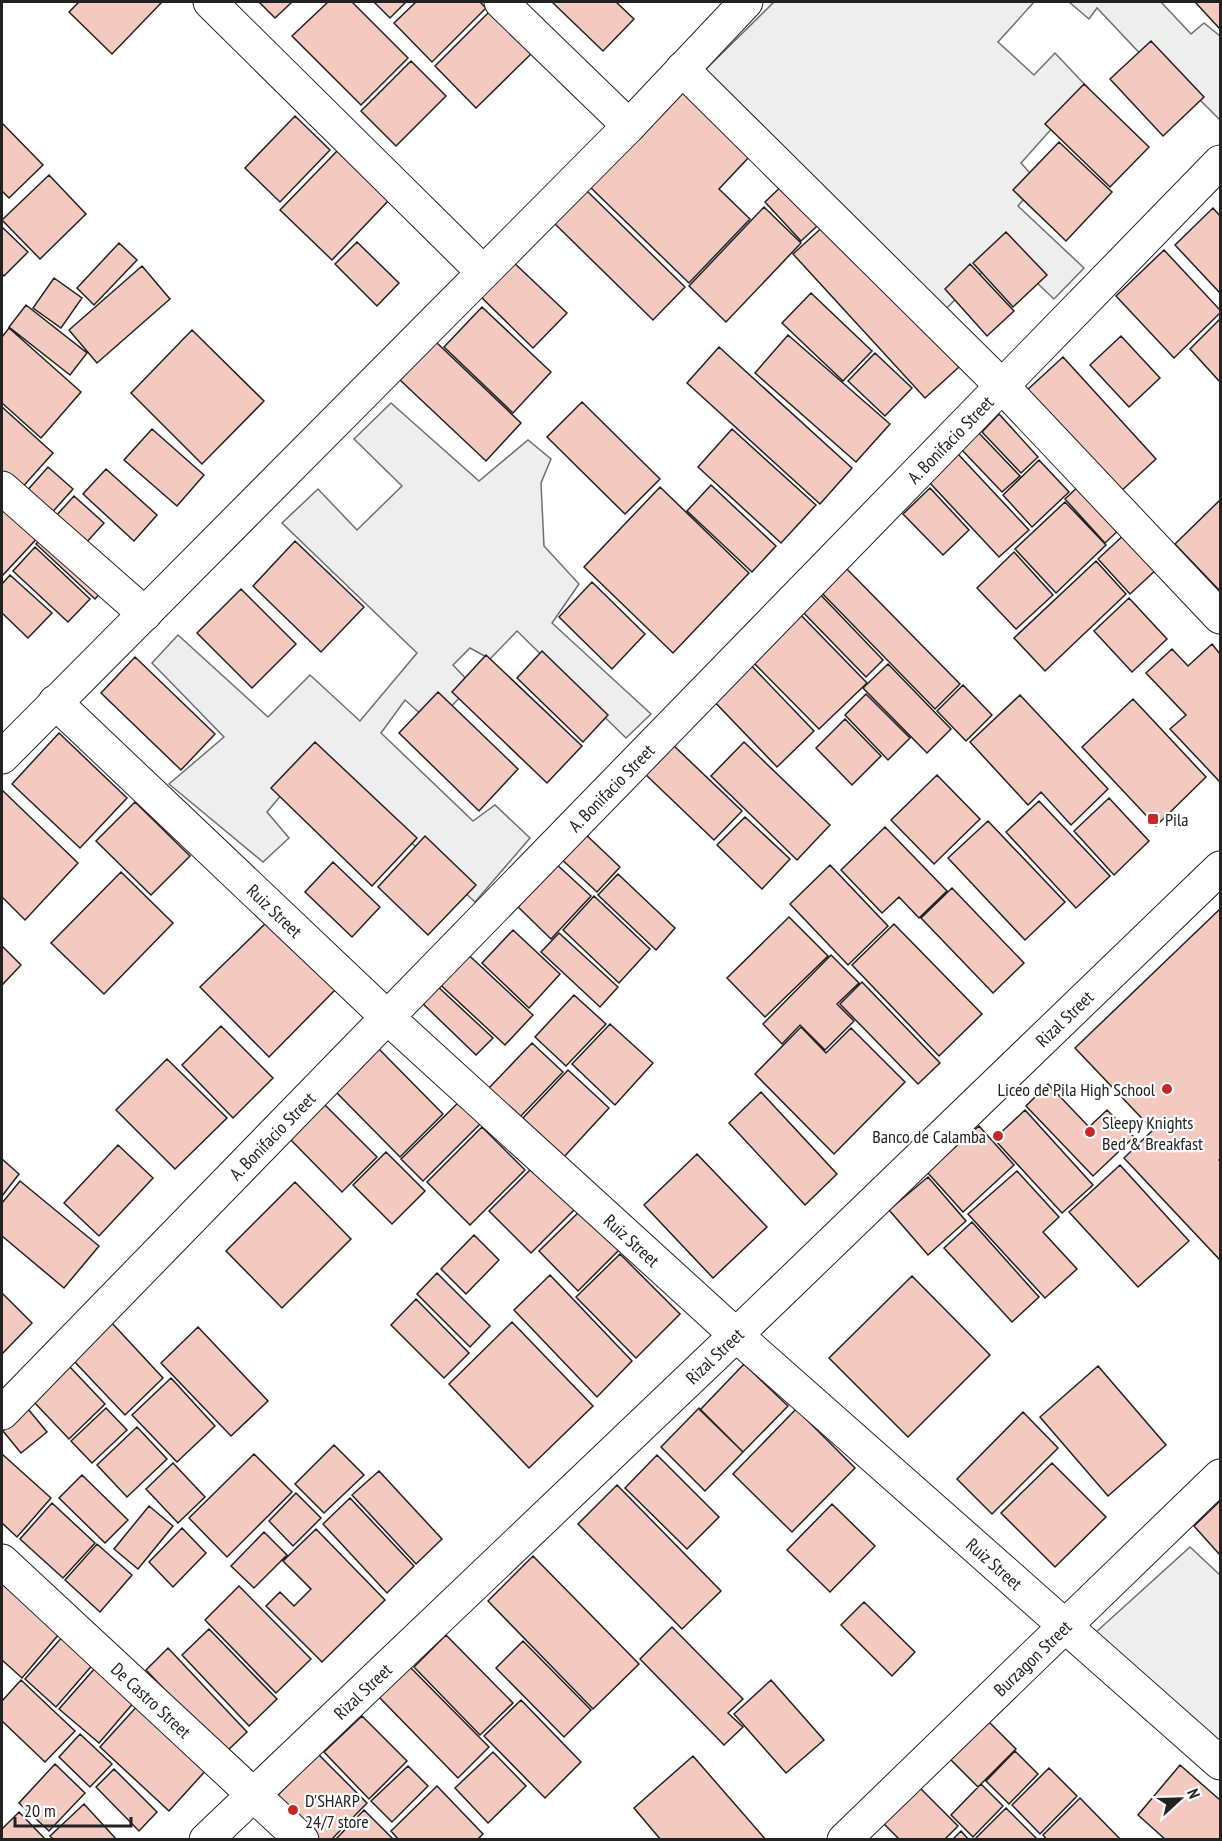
<svg xmlns="http://www.w3.org/2000/svg" width="1222" height="1841" viewBox="0 0 1222 1841" font-family="'PT Sans Narrow',sans-serif">
<style>
.green{fill:#eee;stroke:#6f6f6f;stroke-width:1.5}
.building{fill:#f3c9c0;stroke:#222;stroke-width:1.5}
.lines{fill:none;stroke-linecap:round;stroke-linejoin:round}
.street-casing{stroke:#222;stroke-width:35}
.secondary-casing{stroke:#222;stroke-width:35}
.street{stroke:#fff;stroke-width:33}
.secondary{stroke:#fff;stroke-width:33}
.poi-dot{fill:#c62828;stroke:#fff;stroke-width:2}
.labels{text-anchor:middle;dominant-baseline:central;stroke-width:4.5;stroke-linejoin:round;paint-order:stroke}
.street-label{font-size:18px;fill:#222;stroke:#fff}
.poi-label{font-size:18px;fill:#222;stroke:#fff;text-anchor:start}
</style>
<rect width="100%" height="100%" fill="#fff"/>
<!-- green -->
<path class="green" d="M774,2H1034L998,42L1034,75L1055,53L1088,88L1021,163L1038,182L1018,206L1084,268L1054,299L1003,251L941,314L703,72Z
M1069,2H1161L1191,34L1204,23L1220,36V120L1155,55L1149,63L1097,8L1089,19Z
M391,403L479,481L528,440L551,459L541,483L544,546L579,584L552,623L651,714L626,738L517,631L490,659L470,648L453,665L472,685L433,725L405,700L381,733L473,821L495,805L530,838L475,902L316,754L267,812L289,838L263,862L169,784L224,737L152,663L178,635L268,717L310,675L360,721L417,653L282,523L318,489L357,530L402,486L354,439Z
M1190,1547L1220,1575V1743L1095,1633Z"/>
<!-- building -->
<path class="building" d="M79,2H162L112,54L69,12Z
M259,2H292L275,18Z
M328,2H352L408,58L361,105L292,36Z
M374,2H406L390,18Z
M416,2H480L486,8L432,62L394,23Z
M552,2H616L634,19L603,51Z
M1195,2H1220V29Z
M491,10L532,53L476,108L435,66Z
M1151,41L1204,97L1163,136L1110,79Z
M411,61L446,96L396,146L361,111Z
M1084,84L1149,147L1110,187L1045,124Z
M683,89L751,155L719,189L750,219L689,283L589,186Z
M295,116L330,150L280,202L245,168Z
M2,123L43,165L9,198L2,191Z
M1059,142L1112,192L1066,241L1013,190Z
M338,150L389,200L332,260L280,210Z
M49,175L86,214L40,259L2,220Z
M792,176L829,215L801,241L765,202Z
M586,190L685,287L653,320L554,223Z
M764,207L801,243L726,322L689,286Z
M1213,208L1220,216V293L1175,245Z
M827,223L959,367L925,398L793,254Z
M2,227L28,252L4,276L2,274Z
M1006,232L1047,275L1013,307L973,263Z
M357,242L399,283L377,306L335,264Z
M119,243L137,260L94,305L77,288Z
M1164,250L1220,310V313L1174,358L1116,296Z
M509,258L567,313L533,348L476,292Z
M970,264L1014,311L987,336L945,289Z
M142,266L170,299L97,363L69,330Z
M54,278L82,298L61,328L33,308Z
M811,293L872,351L843,381L782,323Z
M26,305L87,353L70,375L9,327Z
M482,307L551,372L513,413L444,347Z
M1220,319V382L1190,349Z
M9,328L81,392L41,438L2,403V337Z
M192,330L264,401L202,464L131,393Z
M788,335L890,424L856,462L755,373Z
M1121,336L1160,378L1129,407L1090,365Z
M436,342L521,423L486,461L400,380Z
M719,347L852,468L820,504L687,383Z
M875,353L912,388L885,416L848,381Z
M1063,357L1156,459L1119,493L1026,391Z
M582,402L660,479L625,514L547,437Z
M2,407L53,453L19,491L2,475Z
M999,414L1038,457L1021,473L982,432Z
M152,429L204,475L177,506L124,460Z
M732,429L816,505L781,543L698,467Z
M978,432L1020,476L1002,492L961,449Z
M958,454L1029,530L999,557L929,482Z
M1039,460L1069,492L1032,527L1003,495Z
M48,467L73,489L49,516L25,493Z
M106,469L157,515L134,541L83,494Z
M1082,483L1123,526L1105,543L1065,499Z
M711,485L776,546L752,572L687,511Z
M660,487L749,573L673,653L584,567Z
M930,488L969,530L943,555L903,514Z
M2,495L42,533L2,576Z
M74,496L104,523L85,544L55,517Z
M1220,500V591L1175,544Z
M1065,502L1106,545L1056,593L1015,549Z
M49,530L108,585L95,599L36,544Z
M1126,533L1158,568L1130,594L1098,559Z
M295,541L364,607L321,652L253,586Z
M35,547L90,599L68,622L13,571Z
M1014,552L1053,595L1016,629L977,588Z
M839,561L960,684L935,709L814,585Z
M1096,561L1126,594L1045,671L1014,638Z
M10,575L52,613L28,638L2,613V584Z
M592,582L645,634L612,669L559,617Z
M241,589L296,644L252,688L197,633Z
M815,589L883,660L866,677L797,606Z
M1129,598L1167,639L1132,672L1094,631Z
M794,608L867,683L819,729L746,655Z
M1212,644L1220,654V782L1170,729L1186,715L1146,673L1172,649L1188,666Z
M542,651L608,715L583,742L517,678Z
M486,655L582,746L547,783L452,692Z
M135,657L215,734L181,770L101,693Z
M744,658L814,731L777,767L707,694Z
M888,664L951,729L927,753L863,688Z
M963,685L992,715L966,741L937,711Z
M438,692L518,769L479,811L399,733Z
M866,694L910,738L888,760L845,715Z
M1020,695L1108,789L1071,825L1041,792L1028,805L970,742Z
M1133,699L1206,777L1156,826L1082,747Z
M845,719L881,756L852,785L816,748Z
M59,733L127,798L80,848L12,784Z
M315,742L417,838L372,886L271,788Z
M744,742L830,825L797,860L711,776Z
M672,744L742,811L714,840L644,773Z
M937,775L980,819L934,864L891,820Z
M2,790L78,863L25,920L2,897Z
M1109,798L1149,841L1114,875L1074,831Z
M1039,801L1110,876L1076,908L1006,832Z
M135,802L190,856L151,895L96,841Z
M745,817L790,859L762,889L717,845Z
M988,821L1065,902L1025,940L948,858Z
M885,827L947,891L919,918L899,897L882,913L841,870Z
M581,830L620,867L597,892L557,855Z
M425,836L476,885L428,935L378,887Z
M553,861L591,896L551,939L514,903Z
M333,862L380,907L352,937L305,892Z
M830,865L888,926L848,965L790,904Z
M121,872L173,923L104,994L51,943Z
M618,874L675,928L656,950L598,895Z
M952,888L1024,963L993,993L921,918Z
M594,896L650,949L619,983L563,930Z
M1220,909V1159L1219,1160L1220,1161V1260L1124,1158L1153,1130L1075,1048Z
M789,917L828,956L765,1017L727,978Z
M267,922L335,990L269,1057L200,987Z
M894,924L982,1014L939,1056L852,965Z
M513,930L560,974L529,1008L482,963Z
M559,933L618,987L600,1007L541,952Z
M2,946L21,965L2,985Z
M460,947L533,1015L505,1045L432,977Z
M831,955L859,983L837,1004L854,1021L825,1050L800,1025L782,1044L763,1024Z
M862,982L940,1063L918,1084L840,1004Z
M434,983L493,1038L476,1055L419,1000Z
M574,995L606,1024L566,1066L535,1037Z
M610,1024L653,1063L615,1105L572,1064Z
M221,1026L273,1078L233,1118L182,1065Z
M801,1027L826,1053L851,1028L905,1082L834,1154L755,1074Z
M532,1043L563,1072L519,1118L488,1089Z
M378,1048L443,1114L400,1157L335,1091Z
M167,1059L227,1118L175,1169L116,1110Z
M568,1070L609,1108L563,1158L522,1119Z
M1048,1084L1089,1127L1107,1110L1134,1137L1093,1176L1026,1106Z
M761,1092L837,1174L805,1205L729,1123Z
M464,1097L486,1118L423,1181L401,1159Z
M323,1103L377,1157L342,1192L289,1138Z
M1025,1110L1093,1185L1062,1213L994,1139Z
M979,1126L1014,1165L963,1212L927,1172Z
M482,1127L525,1170L470,1225L427,1182Z
M118,1145L153,1178L99,1236L64,1203Z
M386,1152L425,1191L392,1224L353,1185Z
M697,1154L767,1227L713,1278L644,1205Z
M2,1159L19,1174L2,1196Z
M1120,1165L1189,1241L1138,1287L1069,1212Z
M534,1166L576,1208L531,1253L489,1211Z
M1017,1171L1059,1217L1043,1232L1077,1269L1045,1298L968,1214Z
M928,1177L966,1221L928,1255L889,1210Z
M20,1181L99,1246L64,1288L2,1236V1203Z
M295,1182L351,1239L282,1308L226,1251Z
M584,1207L623,1246L578,1291L539,1251Z
M972,1222L1039,1297L1012,1322L944,1248Z
M474,1235L499,1260L466,1294L441,1269Z
M620,1254L680,1314L636,1358L576,1297Z
M437,1273L490,1326L470,1347L417,1294Z
M550,1275L632,1361L597,1397L514,1310Z
M912,1276L990,1355L908,1437L829,1358Z
M2,1293L32,1323L3,1353L2,1352Z
M416,1299L469,1353L444,1378L391,1325Z
M111,1322L163,1378L125,1415L72,1359Z
M512,1322L593,1406L529,1468L449,1384Z
M198,1327L268,1401L231,1436L161,1363Z
M744,1364L788,1406L743,1452L700,1410Z
M69,1366L105,1404L69,1439L33,1401Z
M1098,1366L1166,1445L1108,1496L1040,1417Z
M171,1378L215,1426L177,1462L132,1415Z
M106,1408L127,1430L92,1463L71,1441Z
M699,1408L743,1452L705,1491L661,1447Z
M28,1409L47,1432L21,1453L3,1431Z
M796,1409L855,1468L792,1532L733,1474Z
M1023,1412L1058,1448L992,1514L957,1479Z
M137,1427L167,1459L127,1497L97,1465Z
M334,1445L364,1475L324,1513L295,1484Z
M2,1454L51,1498L17,1537L2,1523Z
M254,1454L292,1492L227,1557L189,1518Z
M657,1455L719,1517L687,1549L625,1488Z
M173,1463L205,1497L178,1523L146,1489Z
M1052,1463L1106,1517L1055,1567L1001,1513Z
M379,1471L442,1539L416,1564L352,1495Z
M82,1475L128,1520L105,1543L59,1498Z
M617,1485L721,1591L682,1629L578,1524Z
M296,1493L321,1518L293,1546L269,1521Z
M350,1498L414,1566L387,1593L323,1524Z
M1220,1501V1555L1194,1526Z
M52,1503L95,1543L63,1578L20,1539Z
M832,1504L875,1546L830,1592L787,1550Z
M149,1506L173,1526L138,1569L114,1549Z
M182,1528L206,1553L173,1587L149,1562Z
M316,1529L385,1600L322,1662L266,1606L280,1592L294,1606L311,1589L283,1561Z
M264,1532L287,1555L254,1588L231,1566Z
M97,1544L132,1575L100,1612L65,1580Z
M533,1556L639,1664L593,1709L488,1601Z
M2,1584L59,1634L22,1678L2,1660Z
M239,1586L311,1659L276,1693L205,1620Z
M864,1602L915,1652L892,1676L841,1625Z
M672,1627L743,1699L728,1713L743,1727L724,1745L640,1659Z
M209,1629L277,1699L249,1726L182,1655Z
M64,1635L95,1662L56,1707L25,1679Z
M446,1635L513,1703L480,1735L414,1667Z
M523,1641L591,1710L564,1737L496,1668Z
M168,1648L247,1732L225,1753L146,1670Z
M409,1666L489,1747L458,1778L378,1696Z
M96,1667L135,1701L99,1743L59,1709Z
M21,1680L75,1731L45,1762L2,1721V1701Z
M771,1680L824,1740L786,1773L734,1714Z
M521,1700L581,1762L545,1798L484,1736Z
M139,1704L208,1768L169,1811L100,1747Z
M362,1716L407,1761L369,1799L324,1752Z
M987,1720L1016,1749L978,1787L950,1759Z
M80,1734L112,1764L90,1787L59,1757Z
M1015,1751L1038,1774L1009,1804L986,1781Z
M493,1752L526,1786L488,1823L455,1788Z
M318,1754L367,1803L331,1840H319L276,1797Z
M693,1756L766,1840H661L634,1808Z
M55,1764L85,1793L49,1831L19,1803Z
M1180,1765L1220,1800V1840H1166L1138,1815Z
M408,1766L428,1786L392,1822L371,1801Z
M1049,1768L1077,1796L1040,1834L1012,1805Z
M114,1769L157,1812L139,1831L96,1787Z
M916,1784L958,1826L944,1840H900L881,1821Z
M981,1784L1003,1806L973,1837L951,1815Z
M437,1786L483,1834L477,1840H399L391,1831Z
M1080,1798L1121,1840H1047L1043,1835Z
M84,1804L117,1840H54L50,1836Z
M1006,1808L1038,1840H978L976,1838Z
M364,1810L394,1840H335Z
M19,1812L46,1840H2V1829Z
M961,1831L969,1840H952Z"/>
<g class="lines">
<defs>
<g id="street">
<path d="M210,2L483,272"/>
<path d="M501,2L629,126"/>
<path d="M682,69L1002,386L1220,617"/>
<path d="M2,488L145,614"/>
<path id="s1" d="M55,702L387,1017L736,1335L1220,1763"/>
<path d="M2,757L629,126L746,2"/>
<path id="s2" d="M2,1413L1220,162"/>
<path id="s3" d="M2,1561L302,1840"/>
<path id="s4" d="M844,1840L1220,1476"/>
</g>
<g id="secondary">
<path id="s5" d="M206,1840L736,1335L1220,868"/>
</g>
</defs>
<!-- street casing -->
<use href="#street" class="street-casing"/>
<!-- secondary casing -->
<use href="#secondary" class="secondary-casing"/>
<!-- street -->
<use href="#street" class="street"/>
<!-- secondary -->
<use href="#secondary" class="secondary"/>
</g>
<!-- markers -->
<g class="poi-dot">
<rect x="1147" y="813" width="12" height="12" rx="3"/>
<circle cx="1167" cy="1089" r="6"/>
<circle cx="1090" cy="1132" r="6"/>
<circle cx="998" cy="1136" r="6"/>
<circle cx="293" cy="1810" r="6"/>
</g>
<g class="labels">
<!-- street labels -->
<g class="street-label">
<text stroke="none"><textPath href="#s2" startOffset="1359">A. Bonifacio Street</textPath></text>
<text stroke="none"><textPath href="#s2" startOffset="873">A. Bonifacio Street</textPath></text>
<text stroke="none"><textPath href="#s1" startOffset="303">Ruiz Street</textPath></text>
<text stroke="none"><textPath href="#s5" startOffset="1188">Rizal Street</textPath></text>
<text stroke="none"><textPath href="#s2" startOffset="387">A. Bonifacio Street</textPath></text>
<text stroke="none"><textPath href="#s1" startOffset="789">Ruiz Street</textPath></text>
<text stroke="none"><textPath href="#s5" startOffset="702">Rizal Street</textPath></text>
<text stroke="none"><textPath href="#s1" startOffset="1275">Ruiz Street</textPath></text>
<text stroke="none"><textPath href="#s4" startOffset="262">Burzagon Street</textPath></text>
<text stroke="none"><textPath href="#s5" startOffset="216">Rizal Street</textPath></text>
<text stroke="none"><textPath href="#s3" startOffset="204">De Castro Street</textPath></text>
</g>
<!-- poi labels -->
<g class="poi-label">
<text x="1165" y="819">Pila</text>
<text x="1155" y="1089" text-anchor="end">Liceo de Pila High School</text>
<text x="1102" y="1122">Sleepy Knights<tspan x="1102" dy="21">Bed &amp; Breakfast</tspan></text>
<text x="986" y="1136" text-anchor="end">Banco de Calamba</text>
<text x="305" y="1800">D'SHARP<tspan x="305" dy="21">24/7 store</tspan></text>
</g>
</g>
<!-- border -->
<rect width="1222" height="1841" fill="none" stroke="#222222" stroke-width="6"/>
<!-- north arrow -->
<g transform="translate(1180 1799) rotate(68)" stroke="#ffffff" stroke-width="4.5" paint-order="stroke">
<path d="M0-4.5L10 22L0 15L-10 22Z" fill="#222222"/>
<text y="-9" font-size="16" font-weight="bold" text-anchor="middle" fill="#222222">N</text>
</g>
<!-- scale -->
<path d="M15 1817v9h116v-9" fill="none" stroke="#222222" stroke-width="3"/>
<text x="24" y="1817" font-size="18" fill="#222222" stroke="#ffffff" stroke-width="4.5" paint-order="stroke">20 m</text>
</svg>
